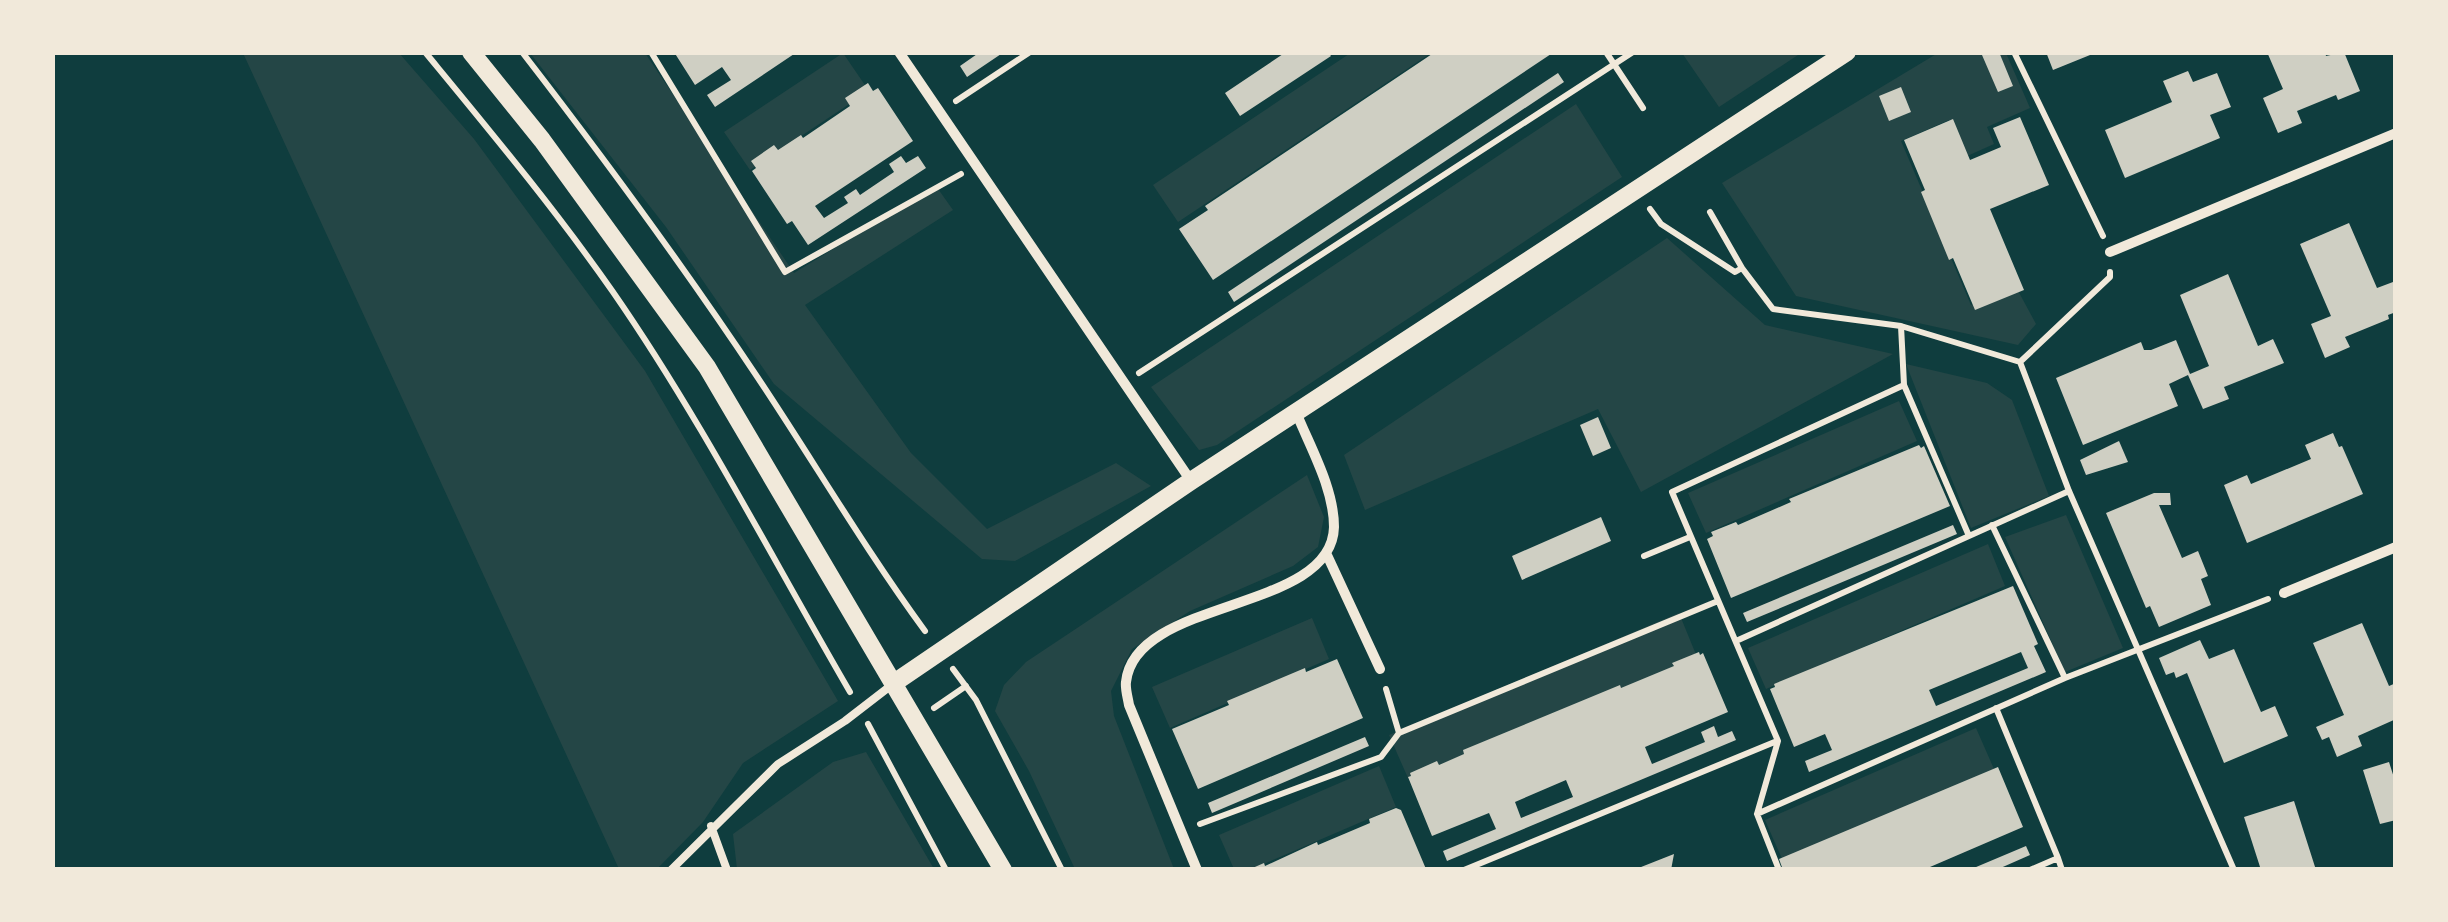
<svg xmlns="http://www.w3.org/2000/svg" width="2448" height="922" viewBox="0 0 2448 922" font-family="Overpass,sans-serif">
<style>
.green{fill:#244646}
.building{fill:#cfcfc3;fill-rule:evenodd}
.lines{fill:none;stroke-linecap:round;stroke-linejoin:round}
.path{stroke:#f1e9da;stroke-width:6}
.service{stroke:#f1e9da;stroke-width:8}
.minor{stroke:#f1e9da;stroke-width:10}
.tertiary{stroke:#f1e9da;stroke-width:18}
</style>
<rect width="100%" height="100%" fill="#0f3d3e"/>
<!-- green -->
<path class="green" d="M1352,52L1431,53L1178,222L1153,185Z
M243,53H399L474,139L645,371L838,701L743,763L703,822L657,869H619Z
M530,53H645L794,273L936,186L953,210L805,305L911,453L987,529L1116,463L1151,486L1015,561L982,559L774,384L666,227Z
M843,53L869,91L750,170L724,132Z
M1682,53H1801L1719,107Z
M1938,53H2006L2030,108L1987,127L1994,144L1965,157L1949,120L1901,141L1971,305L2016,287L2036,324L2018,345L1796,296L1722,183Z
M1576,104L1622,177L1217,445L1199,450L1151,387Z
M1667,238L1765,325L1893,354L1641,492L1598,409L1365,510L1344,455Z
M1906,364L1987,383L2012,400L2049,496L1971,528Z
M1899,401L1917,441L1706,533L1688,493Z
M1307,475L1324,517L1318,547L1293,566L1190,611L1132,649L1111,691L1114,716L1174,869H1075L1029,771L995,711L1004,685L1026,662Z
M2066,515L2123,648L2065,672L2005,537Z
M1988,544L2005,586L1766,689L1748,648Z
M1679,613L1697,657L1408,778L1389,735Z
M1312,618L1329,659L1170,728L1152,687Z
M1976,728L1994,769L1783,861L1765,820Z
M866,752L934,869H737L733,834L833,762Z
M1379,766L1396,807L1252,869H1234L1219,835Z"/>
<!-- building -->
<path class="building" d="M674,52H797L715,107L707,95L731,80L722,67L695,85Z
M980,52H1004L967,77L960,66Z
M1286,52H1328L1331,56L1240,116L1225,93Z
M1435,52H1554L1213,280L1179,229L1208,210L1205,206Z
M1987,52H1999L2013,86L1998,92L1982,55Z
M2046,52H2095V53L2053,70Z
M2267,52H2325L2326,56L2344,52L2360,91L2338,100L2336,95L2297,111L2302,123L2278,133L2263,98L2283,89Z
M2188,71L2193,82L2217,73L2231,107L2210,115L2220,138L2125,178L2105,130L2172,102L2163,81Z
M1558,73L1564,82L1234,302L1228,292Z
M868,83L873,91L878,88L913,141L815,206L824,218L848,203L844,197L856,189L860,195L894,172L889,164L901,156L906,163L918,156L926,168L808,245L792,221L787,224L752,171L756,168L751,161L774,145L778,150L801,135L803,138L850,106L845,98Z
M1901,87L1911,112L1889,121L1879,96Z
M2020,117L2049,185L1990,209L2024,290L1975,310L1953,258L1949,260L1921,192L1925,190L1904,140L1953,119L1970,160L2001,147L1993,128Z
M2349,223L2377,288L2393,282L2396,312L2388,315L2389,319L2345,337L2350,347L2325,358L2311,324L2331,316L2300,244Z
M2228,274L2258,346L2273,339L2284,363L2224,387L2229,399L2203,409L2188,375L2169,384L2178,406L2083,445L2056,378L2141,342L2144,350H2151L2176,340L2190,374L2209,366L2180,295Z
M1598,417L1611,448L1593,456L1580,425Z
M2333,433L2339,447L2342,446L2363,494L2247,543L2224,485L2247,475L2251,484L2311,459L2305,445Z
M2119,441L2128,462L2086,475L2080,460Z
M1919,445L1921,448L1924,446L1950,506L1731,598L1707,539L1713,536L1711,532L1736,522L1738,525L1791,502L1789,499Z
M2154,493H2170L2171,505H2159L2182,558L2198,551L2208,576L2201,579L2211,605L2159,627L2150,606L2146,608L2106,513Z
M1601,517L1611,541L1522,580L1512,556Z
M1953,525L1957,534L1747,622L1743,613Z
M2013,586L2038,644L2034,646L2046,672L1809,772L1805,761L1832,750L1825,734L1794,747L1770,689L1775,687L1774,684ZM2021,652L2028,668L1936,706L1929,690Z
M2362,623L2389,686L2396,683V719L2358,736L2362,746L2337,757L2329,737L2322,740L2316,727L2344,715L2313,643Z
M2200,640L2209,659L2234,649L2261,712L2275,706L2288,736L2224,763L2187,673L2176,678L2174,672L2166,675L2159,658Z
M1699,652L1700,655L1703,653L1728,712L1645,747L1652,764L1705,742L1701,732L1714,726L1718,737L1732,731L1736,740L1447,861L1443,851L1496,829L1489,813L1432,836L1408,777L1411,776L1410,773L1437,761L1439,765L1464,754L1463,750L1620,685L1621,688L1674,666L1672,663ZM1566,780L1573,797L1521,818L1515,802Z
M1337,659L1363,718L1198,789L1172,729L1229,705L1227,701L1305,668L1306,672Z
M1365,737L1369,746L1212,813L1208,803Z
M2389,762L2396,784V820L2380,824L2363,770Z
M1998,767L2023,827L1923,870H1783L1779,859Z
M2294,801L2316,870H2261L2244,817Z
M1396,808L1401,810L1426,869L1248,870L1264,863L1265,866L1317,842L1318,845L1370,823L1369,819Z
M2026,846L2030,855L1996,870H1969Z
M1674,854L1671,870H1636V869Z"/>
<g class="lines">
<!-- path -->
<path class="path" d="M425,52C490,131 555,209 613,292C701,419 772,558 850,692
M522,52C604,158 684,267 758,378C814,462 865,549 925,631
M651,52L785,272L961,174
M1606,52L1643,108
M2014,52L2103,236
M956,101L1030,52
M1650,209L1661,224L1735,272L1742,268
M1710,212L1742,268L1773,309L1901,326L2020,362L2069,491L2234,870
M2020,362L2110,277V272
M1139,373L1633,52
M1904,385L1969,536
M1992,525L2065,678
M1644,556L1690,537
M1736,641L2069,491
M953,669L976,700L1062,870
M1386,689L1399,733
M934,708L966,686
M1996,708L2058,858L2030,870
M868,724L946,870
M1757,814L2065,678L2268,599
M1200,824L1381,757L1399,733L1718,601
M2058,858L2062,870
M1464,870L1777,741
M1779,870L1757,814L1778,741L1672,492L1904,385L1901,326"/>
<!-- service -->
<path class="service" d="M711,826L727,870
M671,870L778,764L845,721L893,684"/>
<!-- minor -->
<path class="minor" d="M899,52L1191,481
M2110,252L2396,133
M1327,555L1380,669
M2284,593L2396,547
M1197,870L1129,705C1128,698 1125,689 1126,682C1135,597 1332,613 1334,527C1334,488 1310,447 1296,412"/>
<!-- tertiary -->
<path class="tertiary" d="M471,52L542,140L707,367L1003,870
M894,683L1191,481L1847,52"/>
</g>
<!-- border -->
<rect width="2448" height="922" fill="none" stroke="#f1e9da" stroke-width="110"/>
</svg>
